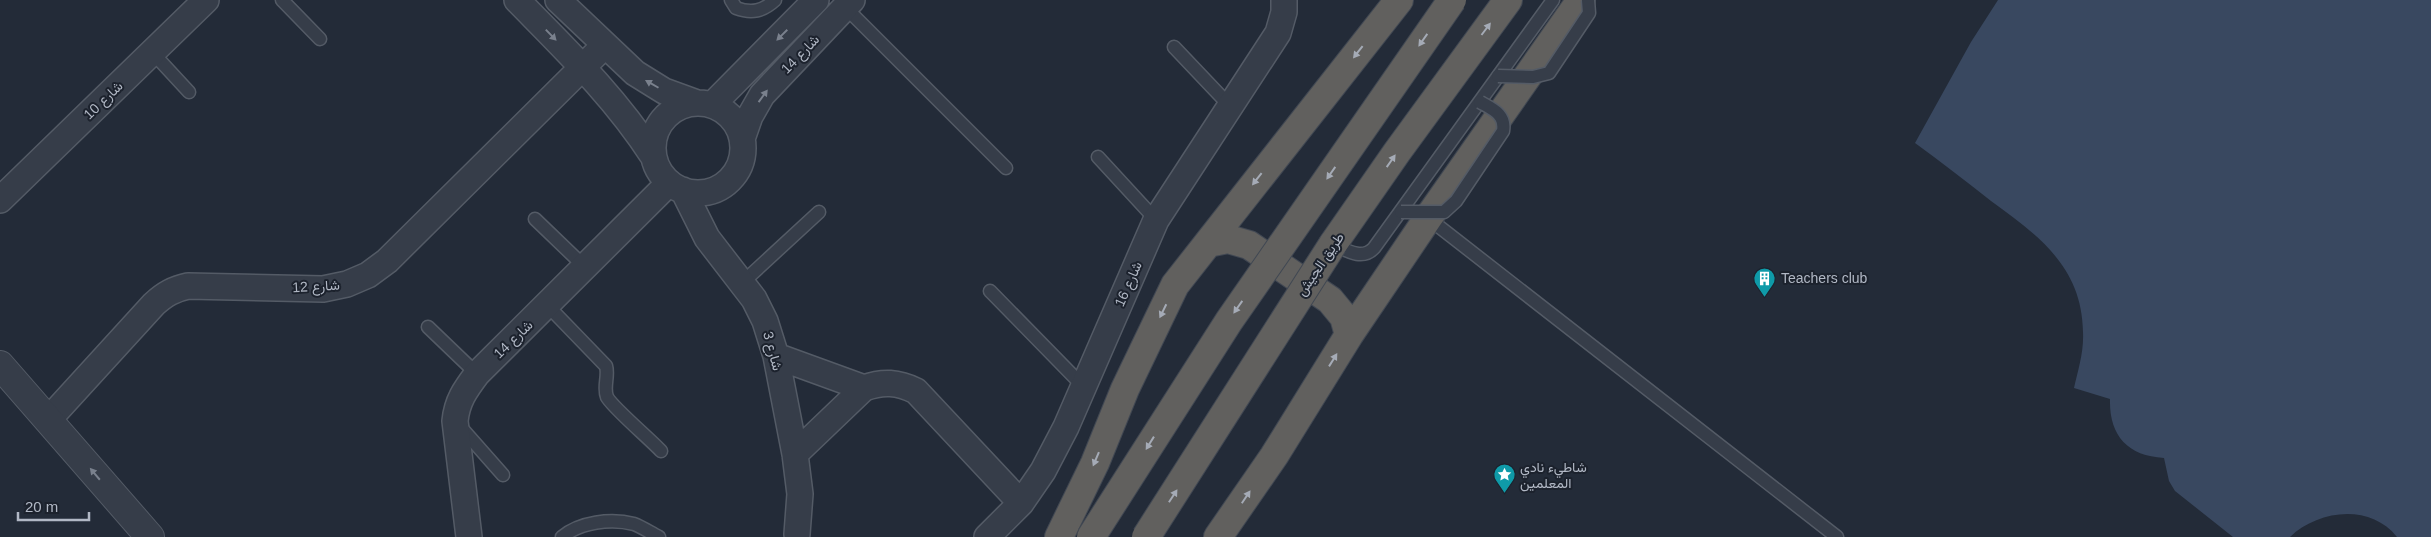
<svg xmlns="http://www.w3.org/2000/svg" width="2431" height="537" viewBox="0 0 2431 537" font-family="Helvetica,Vazirmatn,sans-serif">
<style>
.water{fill:#394860}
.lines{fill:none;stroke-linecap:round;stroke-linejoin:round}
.service-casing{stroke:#545b66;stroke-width:15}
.minor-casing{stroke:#545b66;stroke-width:28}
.tertiary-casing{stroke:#545b66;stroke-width:30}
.trunk-casing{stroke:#414853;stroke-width:30}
.service{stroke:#363d49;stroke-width:12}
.minor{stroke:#363d49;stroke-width:25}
.tertiary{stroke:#363d49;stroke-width:28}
.trunk{stroke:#61605e;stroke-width:28}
.service-bridge-casing{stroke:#545b66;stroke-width:15;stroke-linecap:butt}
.trunk-bridge-casing{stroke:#414853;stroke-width:30;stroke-linecap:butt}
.service-bridge{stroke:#363d49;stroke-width:12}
.trunk-bridge{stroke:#61605e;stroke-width:28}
.oneway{fill:#a5abb6}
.oneway2{fill:#7a818d}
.labels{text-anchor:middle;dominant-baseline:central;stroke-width:4;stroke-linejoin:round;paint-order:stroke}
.street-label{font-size:14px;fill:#b1b8c5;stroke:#1c222d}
.poi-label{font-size:14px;fill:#b1b8c5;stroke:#1c222d;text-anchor:start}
</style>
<rect width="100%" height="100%" fill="#232b38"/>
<!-- water -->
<path class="water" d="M1998,0H2431V537H2397C2370,503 2318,510 2290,537H2233L2175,491L2169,481L2164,458C2127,456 2109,435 2110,399L2074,388C2078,370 2084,352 2083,332C2082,267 2039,236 1991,201C1966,181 1941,162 1915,143L1971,42Z"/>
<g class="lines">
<defs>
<path id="service" d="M282,0L320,39
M731,0L736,8C752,14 763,11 775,0
M845,7L1006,168
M1174,47L1230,106
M152,52L189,92
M1098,157L1156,220
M1428,218L1837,537
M535,219L586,268
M1333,244C1346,250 1362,261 1374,248L1553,0
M742,283L819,212
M990,291L1083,386
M547,305L606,366C609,376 603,387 607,397C612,407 651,440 661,451
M428,327L477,374
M458,424L503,475
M562,537C580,522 611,518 634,524C642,527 651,533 659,537"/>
<path id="minor" d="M517,0C566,50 615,97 653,156
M558,0L635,73L664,91L697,103
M653 148a45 45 0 1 1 90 0a45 45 0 1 1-90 0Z
M712,105L816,0
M742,139L750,116L762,95L852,0
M683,190L707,238L754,299L765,321L776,356L795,454L800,494L797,534
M0,200L206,0
M776,356L864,388C883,381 898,382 916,391L1021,503
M49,419L154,304C165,294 174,289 188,286L323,289L347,284L368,275L387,261L604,46
M795,454L864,388
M469,537L455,421C457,401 465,390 477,374L669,183
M987,537L1021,503L1043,471L1066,427L1156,220L1278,33L1284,12V0"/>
<path id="tertiary" d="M0,365L150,537"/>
<path id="trunk" d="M1208,243L1228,239L1249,245L1330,300L1344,317L1349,335
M1333,244L1397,152L1508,0
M1059,537L1095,463L1125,389L1175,285L1399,0
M1218,537L1274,456L1349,335L1428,218L1581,0"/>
</defs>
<!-- service casing -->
<use href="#service" class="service-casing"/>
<!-- minor casing -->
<use href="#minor" class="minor-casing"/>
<!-- tertiary casing -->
<use href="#tertiary" class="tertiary-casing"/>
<!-- trunk casing -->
<use href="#trunk" class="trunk-casing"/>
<!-- service -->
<use href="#service" class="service"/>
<!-- minor -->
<use href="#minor" class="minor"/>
<!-- tertiary -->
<use href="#tertiary" class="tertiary"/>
<!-- trunk -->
<use href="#trunk" class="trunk"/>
<defs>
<path id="service-bridge" d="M1498,76L1533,77L1549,73L1589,13L1588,0
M1401,212H1444L1456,201L1503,131C1506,114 1492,109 1480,102"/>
<path id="trunk-bridge" d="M1091,537L1229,321L1452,0
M1146,537L1333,244"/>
</defs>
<!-- service-bridge casing -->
<use href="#service-bridge" class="service-bridge-casing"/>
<!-- trunk-bridge casing -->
<use href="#trunk-bridge" class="trunk-bridge-casing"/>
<!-- service-bridge -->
<use href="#service-bridge" class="service-bridge"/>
<!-- trunk-bridge -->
<use href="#trunk-bridge" class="trunk-bridge"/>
</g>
<!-- one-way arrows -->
<defs><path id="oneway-solid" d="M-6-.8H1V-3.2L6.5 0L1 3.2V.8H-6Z" transform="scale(1.25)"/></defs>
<g class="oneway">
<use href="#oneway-solid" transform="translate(1486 29) rotate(-53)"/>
<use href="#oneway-solid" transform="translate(1423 40) rotate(125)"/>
<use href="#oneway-solid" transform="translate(1358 52) rotate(128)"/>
<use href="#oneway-solid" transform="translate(1391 161) rotate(-55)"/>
<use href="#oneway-solid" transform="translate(1331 173) rotate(125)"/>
<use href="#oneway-solid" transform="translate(1257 179) rotate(128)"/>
<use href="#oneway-solid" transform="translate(1238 307) rotate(125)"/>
<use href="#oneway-solid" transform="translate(1163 311) rotate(116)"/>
<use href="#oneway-solid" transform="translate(1333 360) rotate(-58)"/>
<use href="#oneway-solid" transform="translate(1150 443) rotate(122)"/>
<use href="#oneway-solid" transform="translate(1096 459) rotate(113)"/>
<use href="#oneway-solid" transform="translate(1173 496) rotate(-57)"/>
<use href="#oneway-solid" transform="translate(1246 497) rotate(-56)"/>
</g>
<g class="oneway2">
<use href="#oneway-solid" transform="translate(551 35) rotate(46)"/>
<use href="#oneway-solid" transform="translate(782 35) rotate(135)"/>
<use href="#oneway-solid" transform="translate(652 84) rotate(-150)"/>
<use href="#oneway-solid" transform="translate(763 96) rotate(-54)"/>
<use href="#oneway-solid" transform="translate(95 474) rotate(-130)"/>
</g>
<!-- icons -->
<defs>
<symbol id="building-pin" viewBox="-11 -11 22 30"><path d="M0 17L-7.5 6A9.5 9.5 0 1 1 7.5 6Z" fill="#0f9aa8" stroke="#1c222d"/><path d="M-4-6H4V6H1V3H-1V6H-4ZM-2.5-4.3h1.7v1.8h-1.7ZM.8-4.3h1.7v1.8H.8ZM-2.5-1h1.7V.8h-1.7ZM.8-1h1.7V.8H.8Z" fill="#fff"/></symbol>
<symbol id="sight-pin" viewBox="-11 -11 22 30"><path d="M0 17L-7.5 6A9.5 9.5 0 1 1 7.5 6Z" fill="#0f9aa8" stroke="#1c222d"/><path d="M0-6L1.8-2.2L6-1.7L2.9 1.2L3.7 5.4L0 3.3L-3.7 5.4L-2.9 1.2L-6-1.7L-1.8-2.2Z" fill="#fff"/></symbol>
</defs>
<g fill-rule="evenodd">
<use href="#building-pin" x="1752" y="266" width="25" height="34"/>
<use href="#sight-pin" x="1492" y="462" width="25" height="34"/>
</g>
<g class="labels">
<!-- street labels -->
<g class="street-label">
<text transform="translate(800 54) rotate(-46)">شارع 14</text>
<text transform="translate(103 100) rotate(-44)">شارع 10</text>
<text transform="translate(1320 264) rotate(-56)">طريق الجيش</text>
<text transform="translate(1128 284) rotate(-66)">شارع 16</text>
<text transform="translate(316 286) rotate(-3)">شارع 12</text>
<text transform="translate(513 339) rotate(-44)">شارع 14</text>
<text transform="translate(773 351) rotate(75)">شارع 3</text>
</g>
<!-- poi labels -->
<g class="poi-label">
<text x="1781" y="278">Teachers club</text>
<text x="1520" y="467">شاطيء نادي<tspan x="1520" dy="16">المعلمين</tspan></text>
</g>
</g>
<!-- scale -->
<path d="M18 512v8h71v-8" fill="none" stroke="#b1b8c5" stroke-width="2.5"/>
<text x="25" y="512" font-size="15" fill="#b1b8c5" stroke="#1c222d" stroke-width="4" paint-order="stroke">20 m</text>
</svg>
